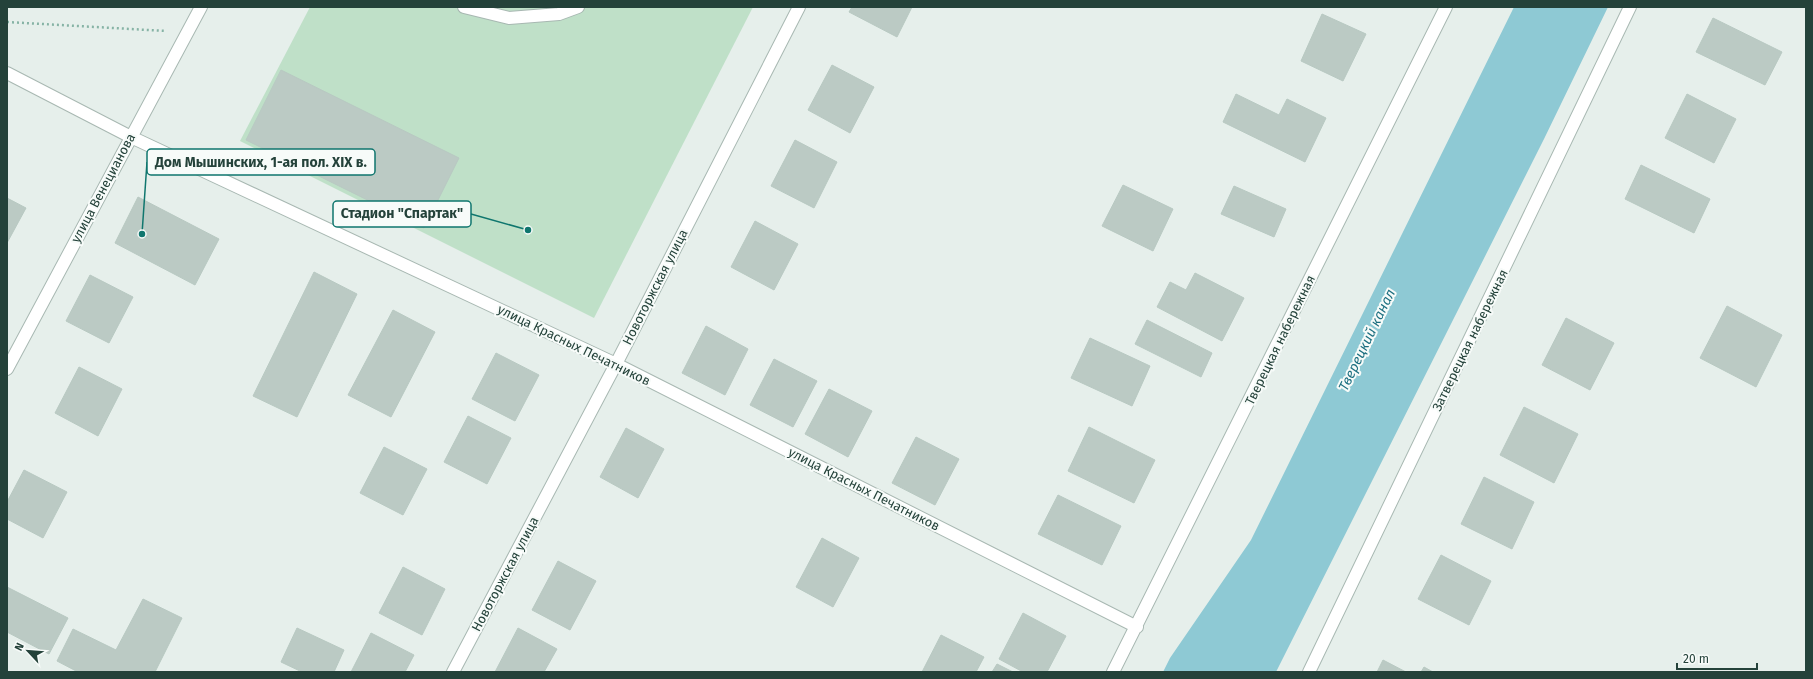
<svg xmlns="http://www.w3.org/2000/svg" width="1813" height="679" viewBox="0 0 1813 679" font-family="'Fira Sans',sans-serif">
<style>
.green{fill:#bfe0c8}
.water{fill:#8ec9d4}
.building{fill:#bbcac4;stroke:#b8c9c2}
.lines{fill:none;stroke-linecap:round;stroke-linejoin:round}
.street-casing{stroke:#a8b8b2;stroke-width:14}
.path{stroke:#86b3a5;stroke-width:2.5;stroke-dasharray:2 3;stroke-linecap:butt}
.street{stroke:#fff;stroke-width:12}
.labels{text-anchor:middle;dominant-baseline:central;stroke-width:4;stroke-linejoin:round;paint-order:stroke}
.street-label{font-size:13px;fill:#24423a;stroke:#f7fbf9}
.water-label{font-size:14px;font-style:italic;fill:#1c6f80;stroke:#f7fbf9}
.leader{fill:none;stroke:#0f766e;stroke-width:1.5}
.callout-dot{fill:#0f766e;stroke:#f7fbf9;stroke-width:1.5}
.callout{fill:#f7fbf9;stroke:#0f766e;stroke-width:1.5}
.callout-label{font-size:14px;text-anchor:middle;font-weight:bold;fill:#24423a}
</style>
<rect width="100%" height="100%" fill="#e6efeb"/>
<!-- green -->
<path class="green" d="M310,7H753L594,318L240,141Z"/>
<!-- water -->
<path class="water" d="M1514,7H1608L1544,139L1276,672H1163L1170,658L1251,540Z"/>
<!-- building -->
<path class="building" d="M852,7H912L897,37L849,12Z
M1322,14L1366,34L1343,81L1301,61Z
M1713,18L1782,52L1765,85L1696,52Z
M832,65L874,87L850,133L808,110Z
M281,70L459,158L424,228L246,140Z
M1236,94L1279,115L1287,99L1326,118L1305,162L1223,122Z
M1687,94L1736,119L1714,163L1665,138Z
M795,140L837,162L814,208L771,186Z
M1641,165L1710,199L1694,233L1625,199Z
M1123,185L1173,209L1153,251L1102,226Z
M1234,186L1286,209L1274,237L1221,214Z
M138,197L219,239L195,285L115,243Z
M7,198L26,208L7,243Z
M755,221L798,244L774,290L731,267Z
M314,272L357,294L297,417L253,396Z
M1195,273L1244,298L1222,341L1157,307L1170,282L1186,290Z
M90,275L133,297L109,343L66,321Z
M1727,306L1782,335L1756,387L1700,358Z
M393,310L435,332L391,417L348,395Z
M1566,318L1614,343L1590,390L1542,365Z
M1147,320L1212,353L1201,377L1135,344Z
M706,326L748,349L725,395L682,373Z
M1090,338L1150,366L1132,406L1071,378Z
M496,353L539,375L515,421L472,399Z
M774,359L817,381L793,427L750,405Z
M79,367L122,389L98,436L55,413Z
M829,389L872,411L848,457L805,434Z
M1524,407L1578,434L1554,483L1500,455Z
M468,416L511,438L487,484L444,462Z
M1089,427L1155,460L1134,503L1068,471Z
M626,428L664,449L638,498L600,477Z
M916,437L959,459L935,505L892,483Z
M384,447L427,469L403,515L360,493Z
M24,470L67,492L43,538L7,519V502Z
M1484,477L1534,502L1512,549L1461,524Z
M1058,495L1121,526L1102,565L1038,534Z
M822,538L859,558L833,607L796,587Z
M1441,555L1491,581L1469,625L1418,599Z
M558,561L596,581L570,630L532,610Z
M403,567L445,589L422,635L379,613Z
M7,587L68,618L49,654L7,632Z
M143,599L182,618L155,672H78L57,661L73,629L116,650Z
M1023,613L1066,636L1047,672H1023L999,659Z
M297,628L344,650L334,672H302L281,662Z
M518,628L557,649L544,672H495Z
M371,633L414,655L405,672H351Z
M941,635L984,657L976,672H922Z
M1383,660L1406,672H1377Z
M997,664L1013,672H992Z
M1424,667L1433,672H1421Z"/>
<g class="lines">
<defs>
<path id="street" d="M464,7L509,18L559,14L578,7
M7,73L131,137L616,364L1137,627
M7,369L201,7
M453,672L616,364L799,7
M1113,672L1446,7
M1309,672L1630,7"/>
</defs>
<!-- street casing -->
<use href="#street" class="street-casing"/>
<!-- path -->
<path class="path" d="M7,22L166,31"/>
<!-- street -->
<use href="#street" class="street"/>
</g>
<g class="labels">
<!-- street labels -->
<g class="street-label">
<text transform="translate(103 188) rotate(-62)">улица Венецианова</text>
<text transform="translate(655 287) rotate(-63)">Новоторжская улица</text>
<text transform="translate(1280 340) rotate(-64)">Тверецкая набережная</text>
<text transform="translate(1470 340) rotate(-64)">Затверецкая набережная</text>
<text transform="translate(574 345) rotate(26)">улица Красных Печатников</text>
<text transform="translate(864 489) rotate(27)">улица Красных Печатников</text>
<text transform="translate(505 574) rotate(-62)">Новоторжская улица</text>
</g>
<!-- water labels -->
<g class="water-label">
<text transform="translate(1367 340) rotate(-64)">Тверецкий канал</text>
</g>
</g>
<!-- callouts -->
<path class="leader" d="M142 234L147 162M528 230L471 214"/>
<g class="callout-dot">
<circle cx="142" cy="234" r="4"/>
<circle cx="528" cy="230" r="4"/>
</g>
<g class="callout">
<rect x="147" y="149" width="228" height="26" rx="4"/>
<rect x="333" y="201" width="138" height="26" rx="4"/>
</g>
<g class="callout-label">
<text x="261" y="167">Дом Мышинских, 1-ая пол. XIX в.</text>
<text x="402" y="218">Стадион "Спартак"</text>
</g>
<!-- border -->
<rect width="1813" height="679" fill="none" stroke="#24423a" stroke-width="16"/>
<!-- north arrow -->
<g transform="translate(28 651) rotate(296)" stroke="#f7fbf9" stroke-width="3" paint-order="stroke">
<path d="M0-3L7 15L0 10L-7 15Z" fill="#24423a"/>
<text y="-6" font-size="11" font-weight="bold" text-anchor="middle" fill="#24423a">N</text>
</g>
<!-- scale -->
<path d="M1677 663v6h80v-6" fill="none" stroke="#24423a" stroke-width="2"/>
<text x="1683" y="663" font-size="12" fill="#24423a" stroke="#f7fbf9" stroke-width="3" paint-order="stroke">20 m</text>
</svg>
